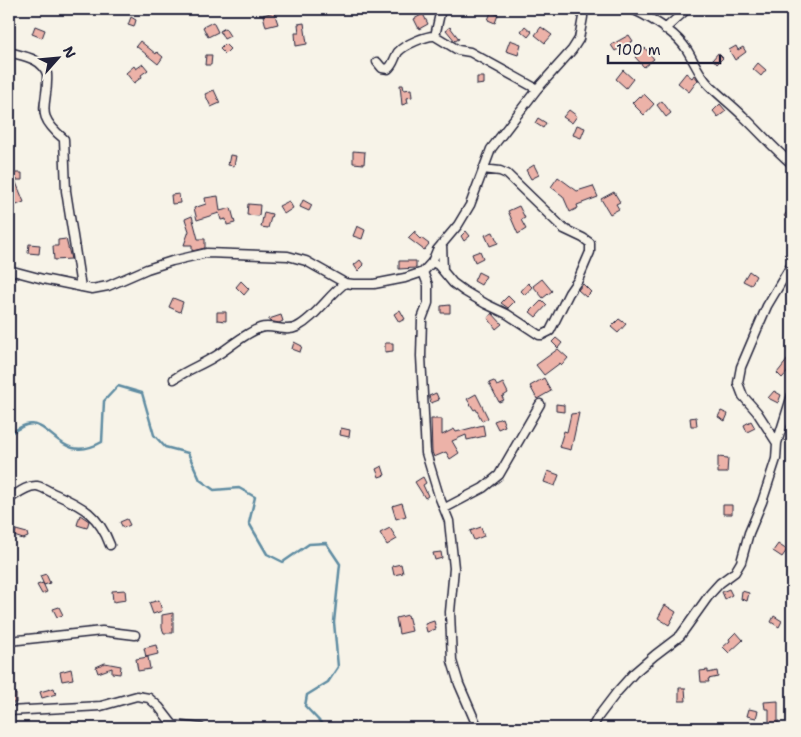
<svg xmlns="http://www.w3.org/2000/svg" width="801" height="737" viewBox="0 0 801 737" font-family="'Shantell Sans',sans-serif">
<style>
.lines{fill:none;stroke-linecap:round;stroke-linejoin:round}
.stream{stroke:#5f8ca2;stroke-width:2.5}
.building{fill:#ecb2a8;stroke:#22223b}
.minor-casing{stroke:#22223b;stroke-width:11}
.minor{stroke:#f7f3e8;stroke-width:8}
</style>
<rect width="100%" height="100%" fill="#f7f3e8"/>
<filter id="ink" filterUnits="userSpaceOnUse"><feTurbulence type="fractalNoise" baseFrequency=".02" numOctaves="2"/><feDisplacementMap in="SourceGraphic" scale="10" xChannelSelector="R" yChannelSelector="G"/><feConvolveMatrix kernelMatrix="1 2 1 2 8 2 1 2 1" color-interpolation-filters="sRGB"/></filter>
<g filter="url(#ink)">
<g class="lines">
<!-- stream -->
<path class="stream" d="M9,434C14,431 20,427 26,425C52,418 59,466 102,442L104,401L118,386L142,393L154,435L165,447L188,453L200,480L214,490L239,488L255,497L249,523L267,554L283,562L309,544L326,543L340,564L334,622L338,667L328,682L307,695L305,706L326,728"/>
</g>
<!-- building -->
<path class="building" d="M274,12L278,24L266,27L263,15Z
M491,12L498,15L495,23L488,20Z
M423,14L428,24L419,29L414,19Z
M131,17L136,20L134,27L128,25Z
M213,22L218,32L208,37L203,27Z
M304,23L307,44L296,46L295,33H299L298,24Z
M35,26L45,30L42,38L32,34Z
M525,26L532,32L528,37L521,31Z
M450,27L459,39L455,41L446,30Z
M541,27L552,35L545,43L535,35Z
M225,28L230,36L224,39L220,31Z
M629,35L633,41L615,51L611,45Z
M510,40L521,44L518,55L506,51Z
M140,41L156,54L157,52L163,57L158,64L136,46Z
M225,44L230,49L225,54L220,49Z
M736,46L738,50L743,47L746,52L735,60L729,50Z
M645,48L654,59L644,67L635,57Z
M718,53L723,58L717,64L713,59Z
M206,55H212L211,65H205Z
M758,63L766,70L761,76L753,69Z
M143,64L148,70L141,75L142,77L134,83L126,73L134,66L136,69Z
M623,70L633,79L626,88L616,79Z
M686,73L692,78L694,75L698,80L689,92L678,83Z
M477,77H484V84L477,85Z
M400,85H403L404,90L411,89L412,97L407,98L408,103L402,105Z
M214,90L220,103L211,107L205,94Z
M644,94L654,104L644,115L632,103L639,96L641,98Z
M662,101L671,113L666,117L657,105Z
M720,104L726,111L718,117L713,111Z
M569,110L577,116L572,123L563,117Z
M538,118L546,123L543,128L535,123Z
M577,125L585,128L581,138L573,135Z
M353,151L365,152L364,164L353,163Z
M230,155L236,156L234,166L228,165Z
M534,165L539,175L531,179L526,170Z
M9,166L12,173H22V180H15L24,202L9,208Z
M558,177L577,191L593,186L598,197L577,205L578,208L570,212L563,196L551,187Z
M614,192L620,202L616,204L619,209L610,214L601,199Z
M179,194L180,203L172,204L171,195Z
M218,196L220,211L231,208L235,223L227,225L226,219L221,220L219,213L197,220L194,208L206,204L205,198Z
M303,200L312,205L309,211L300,207Z
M289,201L293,208L284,214L279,206Z
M248,204L260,205L259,216L247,215Z
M519,206L525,218L521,220L526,229L518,234L508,211Z
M789,209L792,212V216L789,220L784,216Z
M264,212L272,214L268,228L261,227Z
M192,216L198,239H205V248L192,251V245H184L189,231L185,219Z
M357,226L365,230L362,239L353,236Z
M415,231V234L420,239L421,238L429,244L424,250L408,238Z
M466,231L470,236L464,241L461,236Z
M493,232L498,243L490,246L485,235Z
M66,239L71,259L54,260L53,246H58V240Z
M29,244L40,245L39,254L28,253Z
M480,251L483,258L475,262L472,254Z
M360,260L364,265L358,271L354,265Z
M399,261H416V268L399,269Z
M749,271L756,276L751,285L743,281Z
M478,272L486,276L481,285L474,281Z
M542,279L552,291L543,298L533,286Z
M241,281L249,289L244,295L236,287Z
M528,283L532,287L525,295L521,291Z
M583,284L591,292L586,297L578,290Z
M508,296L514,302L508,308L501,303Z
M173,298L183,302L180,312L169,307Z
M542,300L547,305L536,317L530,312Z
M450,305V313H441V306Z
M400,310L405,319L399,322L394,314Z
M217,312H226V321L217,320Z
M492,313L502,324L496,329L488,318Z
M281,315L283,321L279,323L269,321V319Z
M619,319L626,324L618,333L611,327Z
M556,338L562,343L558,348L552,342Z
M294,342L302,346L300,352L292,349Z
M385,343H393V351L385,352Z
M558,349L568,358L562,365L560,363L544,375L536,365Z
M792,354V367L782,378L777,373Z
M544,378L551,391L537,399L530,386Z
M494,381L497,386L503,383L508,393L502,397L504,400L499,402L489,383Z
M774,391L781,395L778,403L768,398Z
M436,393L439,400L431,403L429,396Z
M476,394L488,418L482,421L476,409L474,410L467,399Z
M556,404L564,405V412L556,411Z
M721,411L728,414L725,421L718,417Z
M579,413L571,450L559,447L564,431L567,432L571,414Z
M696,417L697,426H691L690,418Z
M502,418L505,426L498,429L494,421Z
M431,419H442V435L454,429L456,432L483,425L485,436L467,440L466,435L452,441L459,453L450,459L446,452L434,457L432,452Z
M751,421L755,428L747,432L744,425Z
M341,428L350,430L349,437L340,435Z
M718,457L728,458L727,473H718Z
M382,466L385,475L379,477L376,469Z
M548,471L559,475L555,486L544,482Z
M423,477L426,483L423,485L428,496L425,498L415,482Z
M402,503L406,516L396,519L392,506Z
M723,505H732V514H723Z
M80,515L89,521L87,528L77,525Z
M127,519L130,525L123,528L120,522Z
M481,527L484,536L474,540L470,531Z
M390,528L397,539L387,545L380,533Z
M16,530L27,533L28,537L23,539L14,536Z
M778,544L787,550L782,557L773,551Z
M441,552L442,558L435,560L433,553Z
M401,564L403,573L394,575L392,566Z
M46,574L50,583L44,585L40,576Z
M43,583L47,592L42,594L37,585Z
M729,589L732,595L725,599L722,592Z
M125,590L126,600L113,602L112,591Z
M742,591L749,593L747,601L741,599Z
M159,600L162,611L153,614L149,603Z
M665,605L676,612L669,625L658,618Z
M59,607L63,615L57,617L53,609Z
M173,613V633H164L162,628V615Z
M408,615L412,631L399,634L396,618Z
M774,616L782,621L779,627L771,622Z
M434,621L436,629L427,632L425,624Z
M736,632L743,640L729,653L723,647L730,641L729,639Z
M156,645L158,654L146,657L144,648Z
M148,657L150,669L138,671L136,659Z
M105,663L121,666L120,674L112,673V668L98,673L96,667Z
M71,669L73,679L62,681L60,672Z
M708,670V673L717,671L718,677L708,679L709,682H701L700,671Z
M54,688L56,694L42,698L40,692Z
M679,688H685L686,701H679Z
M9,694H16V703H9Z
M778,701V725H769V709H765L764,702Z
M749,709L758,711L756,718L747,716Z"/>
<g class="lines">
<defs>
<path id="minor" d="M632,9C651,18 675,31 687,50C694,61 699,75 709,85C720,96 732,105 743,116C760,132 774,149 792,164
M665,29L687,9
M435,36L441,9
M9,52C23,56 42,58 47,74C49,107 32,112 64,139L66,191L81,287
M377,62L382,68L388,69C394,64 394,58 398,52C404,45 427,35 435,36L458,50L470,52L537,89
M442,244L443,270
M432,262L438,265L453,283L464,291L486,304L507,314L539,335H542L550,331L569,293L578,280L590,252V243L583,238L564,229L507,174L500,171L483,169
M9,270L43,279L92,289L108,286L147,269L172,261L207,253L288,256L306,261L345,283L353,284H374L405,278L423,272L432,262L437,250L458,225L470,205L491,149L537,89L572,50L579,39L583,17V9
M423,272L428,285V303L422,319L421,356L426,453L439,496L449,521L454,568L450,612L452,661L459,684L478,728
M174,379C187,370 201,365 214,357C228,349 245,333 260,328C272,324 285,333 297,327C316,317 328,296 345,283
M777,443L757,412L743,396L738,383L741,367L767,306L792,264
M9,499C17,494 27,485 37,486C43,487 50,492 55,494C82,506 99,515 110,545
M445,508L483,488L499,475L540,404
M9,641L102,631L135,635
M9,711L101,706L137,696L149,698L159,707L173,725L201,728
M592,728L598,717L617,692L634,673L655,655L680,636L710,594L720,583L735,572L741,562L749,533L762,502L776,459L777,443L792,395"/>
</defs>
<!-- minor casing -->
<use href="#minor" class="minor-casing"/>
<!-- minor -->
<use href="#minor" class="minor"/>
</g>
</g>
<!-- margin -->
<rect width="801" height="737" fill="none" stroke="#f7f3e8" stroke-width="30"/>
<rect x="15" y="15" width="771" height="707" fill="none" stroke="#22223b" stroke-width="2" filter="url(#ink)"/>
<!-- north arrow -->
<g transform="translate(58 58) rotate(63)" stroke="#f7f3e8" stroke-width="4" paint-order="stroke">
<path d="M0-4L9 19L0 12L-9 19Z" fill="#22223b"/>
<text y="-8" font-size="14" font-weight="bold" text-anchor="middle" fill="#22223b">N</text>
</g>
<!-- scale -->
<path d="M608 55v8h112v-8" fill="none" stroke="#22223b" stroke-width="2.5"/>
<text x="616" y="55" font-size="15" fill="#22223b" stroke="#f7f3e8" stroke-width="4" paint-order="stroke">100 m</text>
</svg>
